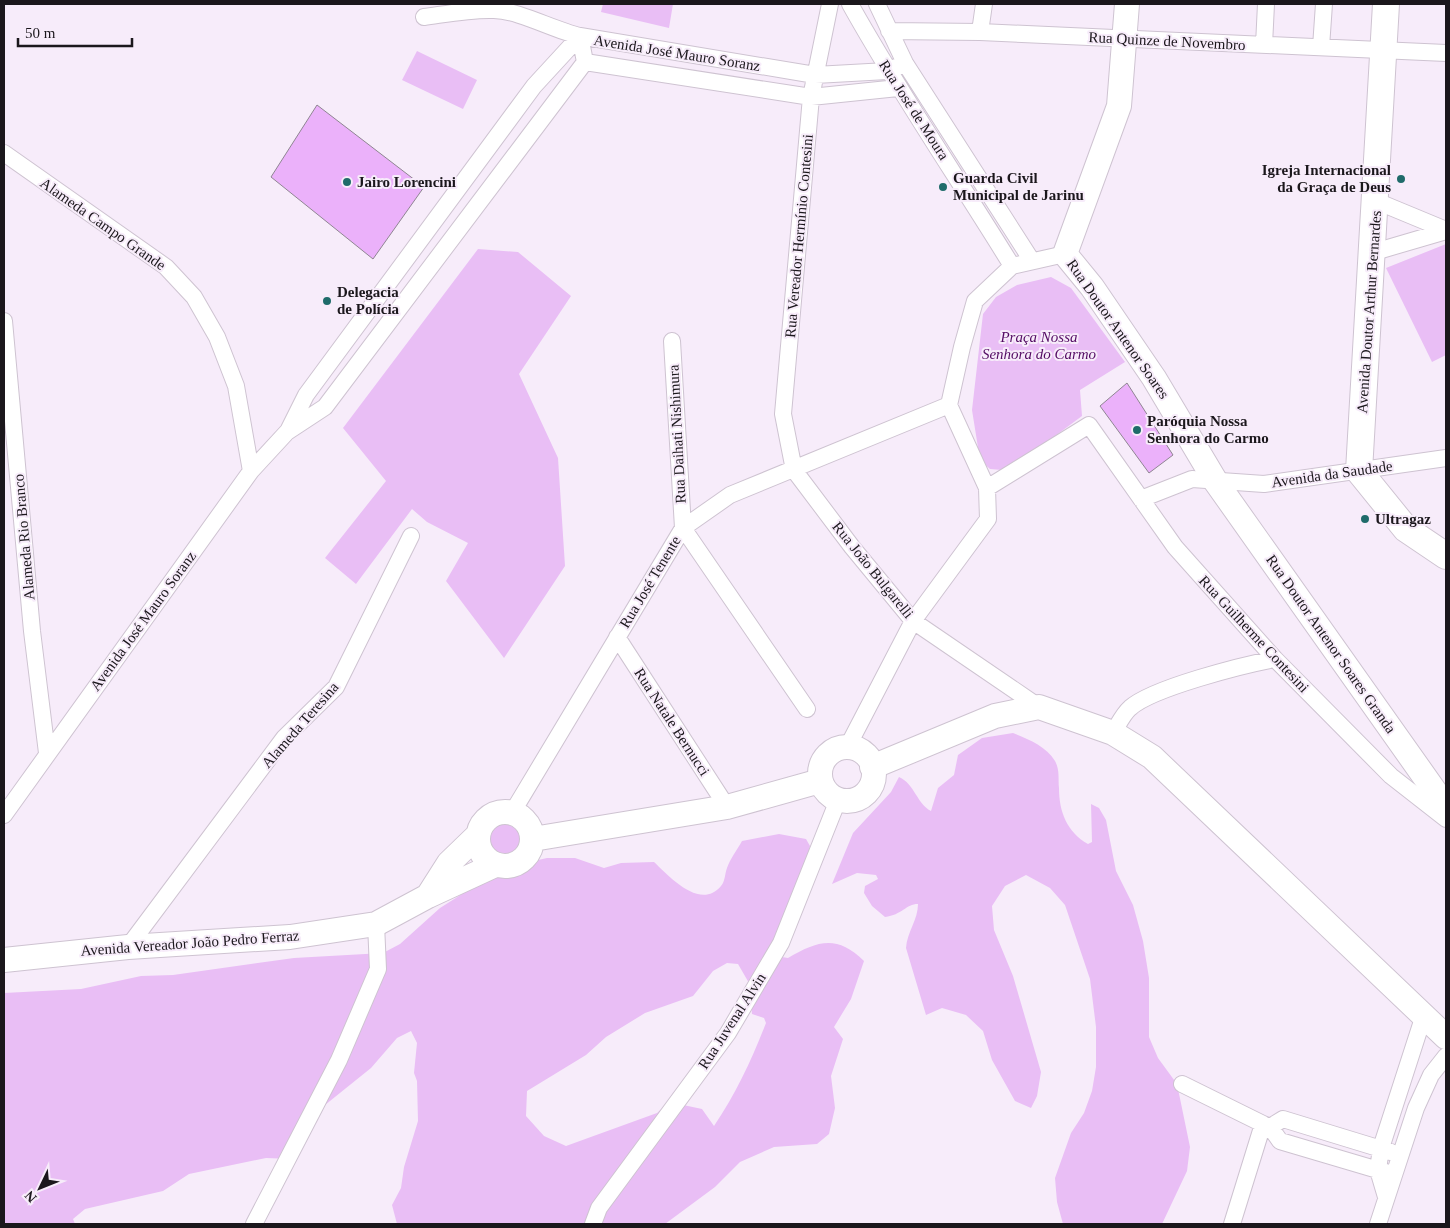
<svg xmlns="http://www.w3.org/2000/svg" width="1450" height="1228" viewBox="0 0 1450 1228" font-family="Georgia,serif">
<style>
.green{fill:#e9bef5;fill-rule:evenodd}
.building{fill:#ebb1fa;stroke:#8f8592}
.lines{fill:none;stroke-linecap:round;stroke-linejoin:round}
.street-casing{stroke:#cec3d1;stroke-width:18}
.secondary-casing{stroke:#cec3d1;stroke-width:26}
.primary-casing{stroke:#cec3d1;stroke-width:28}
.street{stroke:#fff;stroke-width:16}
.secondary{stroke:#fff;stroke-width:24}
.primary{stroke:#fff;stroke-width:26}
.poi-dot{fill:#1f6b6a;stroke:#f7ecfa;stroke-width:2}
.labels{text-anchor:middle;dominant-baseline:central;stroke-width:4;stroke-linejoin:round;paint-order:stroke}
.street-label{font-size:15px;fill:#1b171c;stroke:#f7ecfa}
.poi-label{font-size:15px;font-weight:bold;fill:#1b171c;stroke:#f7ecfa;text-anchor:start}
.park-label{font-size:15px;font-style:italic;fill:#530b63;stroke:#f7ecfa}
</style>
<rect width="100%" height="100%" fill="#f7ecfa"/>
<!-- green -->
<path class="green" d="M603,4H673L669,28L601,12Z
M417,51L477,80L463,109L402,80Z
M1446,244V355L1432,362L1386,268Z
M478,249L518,252L571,296L519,374L558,458L565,566L504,658L446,581L468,543L427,522L412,509L356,584L325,558L386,481L343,428Z
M1051,277L1071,288L1125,362L1080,390L1082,416L1016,465L1002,470L990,469L980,460L972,410L983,314L996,297L1017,285Z
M1013,733C1028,739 1046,746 1055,761C1060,770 1058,779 1059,788C1059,812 1067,832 1088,844L1092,842L1091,804L1099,808L1106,820L1116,871L1133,905L1143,941L1149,978V1037L1158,1058L1177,1084L1190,1147L1187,1171L1162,1224H1063L1057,1202L1055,1178L1071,1133L1084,1113L1092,1091L1096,1067V1027L1090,979L1065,905L1050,888L1026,875L1005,886L992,906L994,930L1013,976L1041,1072L1037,1096L1031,1108L1015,1101L992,1060L983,1031L966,1015L942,1008L926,1015L906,948C907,932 918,920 918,904C906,904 902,915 885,917L872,906L864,893L865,886L878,879L876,875L857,873L832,884L853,833L891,792L899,777C915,784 916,803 931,811L938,788L954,775L958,755L982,738Z
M485 842a18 18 0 1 1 36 0a18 18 0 1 1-36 0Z
M779,834L806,839L810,846L803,881L782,957L788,958C817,941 837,934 864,961L851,999L834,1027L843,1039L831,1076L835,1108L829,1134L817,1144L774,1147L740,1162L715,1187L665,1224H397L392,1205L401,1188L404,1167L418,1121L417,1081L414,1073L417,1043L411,1031L397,1038L371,1068L325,1105L308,1126L292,1159L266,1158L189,1174L163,1191L85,1209L73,1219L75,1224H4V993L81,989L141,976L173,975L294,958L383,953L400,944L440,908L489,877L521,864L547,858H575L604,868L621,863L654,862C669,876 700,911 721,886C725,882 725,873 727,868C730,859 737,850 742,841ZM727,963L738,964L749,983L752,1014L764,1018L766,1023C752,1059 736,1094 714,1126L702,1109L669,1102L657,1113L566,1146L544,1136L526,1116L527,1091L586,1055L606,1037L645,1013L693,996L713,971Z"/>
<!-- building -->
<path class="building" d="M317,105L424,187L373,259L271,177Z
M1127,383L1173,455L1149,473L1100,406Z"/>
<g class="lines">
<defs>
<path id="street" d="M830,4L811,97L783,414L794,470L852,547L913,621L1039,707
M850,4C900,94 958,178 1012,266
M877,4L905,63L1032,261
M424,17C446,14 471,9 494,10C521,11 553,30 580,36L585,62
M889,31L980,32L1446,53
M980,32L984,4
M1264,45L1266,4
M1321,47L1324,4
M4,153L166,267L194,297L217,337L236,386L251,471
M1376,201L1446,230
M1371,253L1446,231
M1065,254L1012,266L975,301L962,347L949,405L987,488L1089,425L1175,547L1275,659L1391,776L1446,819
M4,321L32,631L47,753
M672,341L683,528L807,709
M289,429L306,395L534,86L580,36L815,75L887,71L905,63
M1141,499L1192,479L1264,484L1446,458
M617,637L727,807
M1113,733C1118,725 1123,714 1130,708C1152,688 1243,665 1275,659
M848,746L913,621L988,519L987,488
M512,813L683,528L730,495L949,405
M4,815L251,471L287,432L325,407L585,62L811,97L898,88
M128,947L284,738L336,687L411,536
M1182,1084L1263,1124
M1270,1127L1283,1119L1391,1152
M1389,1173L1378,1170L1381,1148L1424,1015
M254,1224L339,1060L378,969L376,924
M593,1224L599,1208L728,1033L781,943L838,800
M1232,1224L1263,1124L1270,1127L1280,1141L1378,1170L1386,1197
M1378,1224L1416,1108L1431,1075L1446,1056"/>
<path id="secondary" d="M1127,4L1119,106L1065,254L1092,287L1154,378L1216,482L1446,807
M820 774a27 27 0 1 1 54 0a27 27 0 1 1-54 0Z
M872,767L995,716L1039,707L1113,733L1152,757L1446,1037
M478 839a27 27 0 1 1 54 0a27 27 0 1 1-54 0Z
M533,839L727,807L820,781
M428,896L449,863L478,835
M4,960L128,947L290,937L376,924L428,896L495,865"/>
<path id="primary" d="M1386,4L1359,471L1406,529L1446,556"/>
</defs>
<!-- street casing -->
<use href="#street" class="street-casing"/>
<!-- secondary casing -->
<use href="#secondary" class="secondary-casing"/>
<!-- primary casing -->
<use href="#primary" class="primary-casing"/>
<!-- street -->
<use href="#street" class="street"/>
<!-- secondary -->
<use href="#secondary" class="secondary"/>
<!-- primary -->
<use href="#primary" class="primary"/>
</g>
<!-- markers -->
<g class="poi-dot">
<circle cx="1401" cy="179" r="5"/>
<circle cx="347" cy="182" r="5"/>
<circle cx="943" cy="187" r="5"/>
<circle cx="327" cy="301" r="5"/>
<circle cx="1137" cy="430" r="5"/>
<circle cx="1365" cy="519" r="5"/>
</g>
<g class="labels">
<!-- street labels -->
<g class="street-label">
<text transform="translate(1167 41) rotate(3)">Rua Quinze de Novembro</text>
<text transform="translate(677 53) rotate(9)">Avenida José Mauro Soranz</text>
<text transform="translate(914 110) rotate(57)">Rua José de Moura</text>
<text transform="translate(103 224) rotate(35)">Alameda Campo Grande</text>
<text transform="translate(799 236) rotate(-85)">Rua Vereador Hermínio Contesini</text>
<text transform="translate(1369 312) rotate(-86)">Avenida Doutor Arthur Bernardes</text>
<text transform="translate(1118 329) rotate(55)">Rua Doutor Antenor Soares</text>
<text transform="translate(677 434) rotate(-93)">Rua Daihati Nishimura</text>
<text transform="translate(1332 474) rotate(-8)">Avenida da Saudade</text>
<text transform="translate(24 537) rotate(-95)">Alameda Rio Branco</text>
<text transform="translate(873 570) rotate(51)">Rua João Bulgarelli</text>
<text transform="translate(650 582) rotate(-59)">Rua José Tenente</text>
<text transform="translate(143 621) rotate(-54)">Avenida José Mauro Soranz</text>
<text transform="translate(1254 634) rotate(47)">Rua Guilherme Contesini</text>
<text transform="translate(1331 644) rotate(55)">Rua Doutor Antenor Soares Granda</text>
<text transform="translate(672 722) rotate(57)">Rua Natale Bernucci</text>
<text transform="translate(300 725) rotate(-49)">Alameda Teresina</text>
<text transform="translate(190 943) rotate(-4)">Avenida Vereador João Pedro Ferraz</text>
<text transform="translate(732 1021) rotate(-57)">Rua Juvenal Alvin</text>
</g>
<!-- poi labels -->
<g class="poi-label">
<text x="1391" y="170" text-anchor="end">Igreja Internacional<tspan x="1391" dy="17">da Graça de Deus</tspan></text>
<text x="953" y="178">Guarda Civil<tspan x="953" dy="17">Municipal de Jarinu</tspan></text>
<text x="357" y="182">Jairo Lorencini</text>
<text x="337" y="292">Delegacia<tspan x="337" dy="17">de Polícia</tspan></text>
<text x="1147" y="421">Paróquia Nossa<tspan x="1147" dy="17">Senhora do Carmo</tspan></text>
<text x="1375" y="519">Ultragaz</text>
</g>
<!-- park labels -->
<g class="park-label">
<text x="1039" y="337">Praça Nossa<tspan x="1039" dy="17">Senhora do Carmo</tspan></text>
</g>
</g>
<!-- border -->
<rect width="1450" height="1228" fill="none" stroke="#1b171c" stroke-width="10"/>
<!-- north arrow -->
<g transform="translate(40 1188) rotate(227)" stroke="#f7ecfa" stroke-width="4" paint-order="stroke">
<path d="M0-4L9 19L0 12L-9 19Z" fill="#1b171c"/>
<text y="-8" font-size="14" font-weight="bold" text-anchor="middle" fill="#1b171c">N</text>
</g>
<!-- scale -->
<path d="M18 38v8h114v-8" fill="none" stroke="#1b171c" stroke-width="2.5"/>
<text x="25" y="38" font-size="15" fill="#1b171c" stroke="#f7ecfa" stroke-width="4" paint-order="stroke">50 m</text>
</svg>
